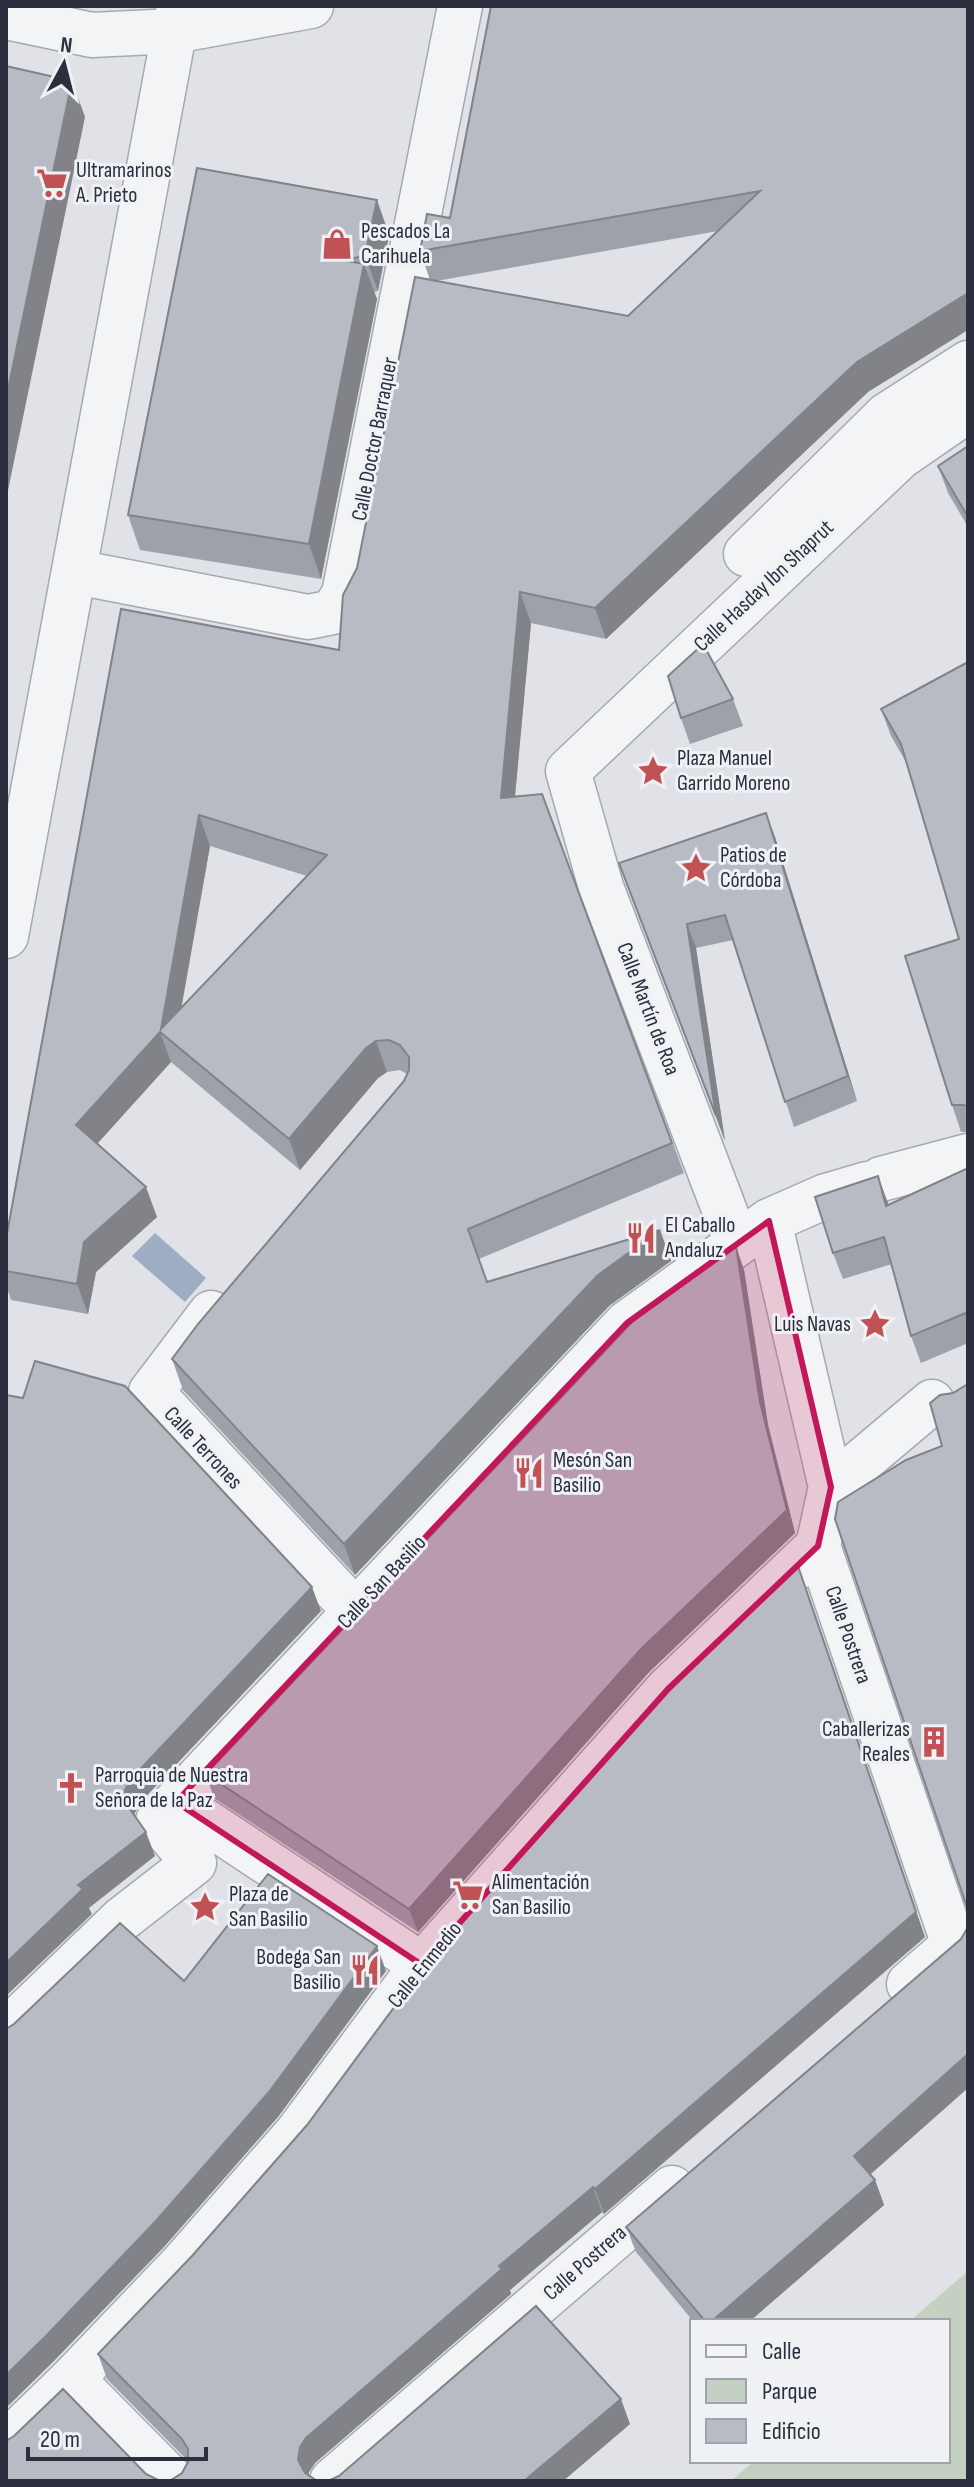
<svg xmlns="http://www.w3.org/2000/svg" width="974" height="2487" viewBox="0 0 974 2487" font-family="'Sofia Sans Condensed',sans-serif">
<style>
.green{fill:#c4d1c2}
.water{fill:#9fadc4}
.lines{fill:none;stroke-linecap:round;stroke-linejoin:round}
.street-casing{stroke:#a6a9b2;stroke-width:47}
.street{stroke:#f3f4f6;stroke-width:44}
.wall{fill:#9ea1a9;fill-rule:evenodd}
.shaded-wall{fill:#818389}
.building{fill:#b8bbc4;stroke:#818389;stroke-width:2;fill-rule:evenodd}
.marked{fill:#c2185b;fill-opacity:0.2;stroke:#c2185b;stroke-width:6;stroke-linejoin:round}
.labels{text-anchor:middle;dominant-baseline:central;stroke-width:6;stroke-linejoin:round;paint-order:stroke}
.poi-label{font-size:22px;fill:#2b2f3e;stroke:#f0f1f5;text-anchor:start}
.street-label{font-size:22px;fill:#2b2f3e;stroke:#f0f1f5}
</style>
<rect width="100%" height="100%" fill="#e0e2e8"/>
<!-- green -->
<path class="green" d="M968,2271V2481H731L754,2461H948V2321H910Z"/>
<!-- water -->
<path class="water" d="M155,1233L206,1278L185,1302L132,1256Z"/>
<g class="lines">
<defs>
<path id="street" d="M6,17L92,35L174,31L311,6
M746,554L887,415L968,363
M76,572L308,617L333,612L344,594L460,6
M6,936L179,6
M881,1179L968,1156
M737,1243L601,887L568,771L900,457L968,410
M211,1313L151,1392L355,1611
M831,1487L932,1402
M818,1546L954,1945L909,1984
M176,1802L422,1965
M6,2031L122,1919L194,1863L158,1821L627,1323L769,1221L826,1196L867,1184
M72,2379L173,2481
M6,2443L72,2379L182,2264L297,2133L422,1965L668,1689L818,1546L831,1487L769,1221
M332,2481L672,2188"/>
</defs>
<!-- street casing -->
<use href="#street" class="street-casing"/>
<!-- street -->
<use href="#street" class="street"/>
</g>
<!-- wall -->
<path class="wall" d="M968,6L868,392L606,639L531,623L515,796L542,794L684,1173L479,1259L487,1282L660,1230L671,1261L609,1306L355,1575L183,1390L172,1359L404,1081L407,1074L400,1070L387,1072L378,1078L300,1170L171,1062L97,1144L157,1217L96,1272L88,1314L11,1300L6,1285V1239L121,609L339,650L357,568L430,280L420,251L450,218ZM718,231L628,316L436,281ZM210,846L307,876L181,1007Z
M377,200L389,235L378,291L374,292L377,299L321,579L140,550L128,515Z
M968,446V527L948,493L938,466Z
M968,662V1132H961L952,1105L959,939L907,764L891,736L881,709Z
M733,699L743,726L690,744L681,718Z
M775,837L857,1101L794,1127L733,940L696,948L725,1141L619,863Z
M968,1168V1343L921,1363L911,1336L892,1264L843,1279L833,1253L888,1205Z
M744,1270L768,1425L795,1533L649,1672L418,1932L214,1798L206,1774Z
M925,1937L604,2214L602,2212L510,2290L511,2294L315,2463L309,2472L308,2475L316,2480L328,2481L630,2424L563,2481H6L146,2474L158,2480H171L182,2473L188,2461L107,2379L98,2354Z
M870,2174L875,2180L884,2205L750,2321H693L636,2252L626,2227Z"/>
<!-- shaded-wall -->
<path class="shaded-wall" d="M72,81L85,117L6,500V399Z
M377,200L389,235L378,291L365,256Z
M364,264L377,299L321,579L309,544Z
M968,293V330L868,392L606,639L595,608L857,362Z
M520,592L531,623L512,828L501,798Z
M766,813L775,837L857,1101L848,1076Z
M199,815L210,846L175,1044L161,1029Z
M687,924L696,948L725,1141L716,1116Z
M160,1032L171,1062L87,1155L76,1125Z
M376,1041L387,1072L378,1078L300,1170L289,1139L366,1048Z
M878,1176L888,1203L895,1233L886,1206Z
M146,1187L157,1217L96,1272L88,1314L77,1284L84,1242Z
M660,1230L671,1261L609,1306L355,1575L344,1544L598,1275Z
M736,1246L744,1270L768,1425L795,1533L649,1672L418,1932L409,1909L760,1402Z
M312,1587L321,1611L139,1804L134,1815L125,1802V1790L130,1780Z
M807,1591L925,1937L604,2214L595,2189Z
M146,1832L155,1856L89,1908L92,1914L6,1996V1963L78,1885Z
M377,1946L386,1971L278,2117L164,2247L54,2361L6,2408V2375Z
M968,2054V2088L863,2181L854,2156Z
M875,2180L884,2205L750,2321H712Z
M593,2187L602,2212L510,2290L511,2294L315,2463L309,2472L308,2481L298,2460L300,2447L306,2438L499,2266Z
M621,2399L630,2424L563,2481H524Z"/>
<!-- building -->
<path class="building" d="M491,6H968V293L857,362L595,608L520,592L501,798L542,794L672,1143L468,1229L487,1282L660,1230L598,1275L344,1544L172,1359L198,1324L404,1081L409,1070V1057L400,1045L389,1040L376,1041L366,1048L289,1139L160,1032L76,1125L146,1187L84,1242L77,1284L6,1271V1239L121,609L339,650L343,595L357,568L415,277L628,316L760,191L420,251L427,214L450,218ZM199,815L327,855L161,1029Z
M6,66L72,81L6,399Z
M197,168L377,200L365,256L343,260L364,264L309,544L128,515Z
M968,446V517L938,466Z
M703,644L733,699L681,718L668,676Z
M968,662V1107L964,1105H952L905,956L959,939L901,744L881,709Z
M766,813L848,1076L785,1102L725,915L687,924L716,1116L619,863Z
M968,1168V1312L911,1336L884,1237L833,1253L815,1197L878,1176L886,1206Z
M736,1246L760,1402L787,1510L641,1649L409,1909L206,1774L635,1319Z
M35,1361L125,1386L312,1587L130,1780L125,1790V1802L146,1832L78,1885L83,1889L6,1963V1395L23,1398Z
M968,1384V1910L835,1519L838,1502L906,1460L942,1446L930,1403L940,1395L953,1393Z
M798,1566L916,1912L595,2189L593,2187L499,2266L502,2269L306,2438L300,2447L298,2460L305,2473L316,2480L328,2481L339,2476L536,2306L621,2399L524,2481H6V2441L14,2436L63,2389L146,2474L158,2480H171L182,2473L188,2462V2449L182,2439L98,2354L192,2256L307,2125L432,1956L677,1682Z
M268,1874L377,1946L269,2092L155,2222L45,2337L6,2375V2029L14,2024L120,1923L184,1981Z
M968,1927V2054L854,2156L875,2180L712,2321H705L626,2227L961,1939Z"/>
<!-- marked area -->
<path class="marked" d="M769,1221L831,1487L818,1546L668,1689L422,1965L176,1802L627,1323Z"/>
<!-- icons -->
<defs>
<symbol id="supermarket-bare" viewBox="-9 -9 18 18"><path d="M-6-5.5h2.5l.6 2H6L4.5 2H-2.5L-4.4-4H-6ZM-1.5 3.2a1.3 1.3 0 1 0 .1 0ZM3 3.2a1.3 1.3 0 1 0 .1 0Z" fill="#c05255" stroke="#f0f1f5" stroke-width="2.5" paint-order="stroke"/></symbol>
<symbol id="shop-bare" viewBox="-9 -9 18 18"><path d="M-5-2.5h2.3a2.7 3.5 0 0 1 5.4 0H5L5.5 6h-11ZM-1.5-2.5h3a1.5 2.3 0 0 0-3 0Z" fill="#c05255" stroke="#f0f1f5" stroke-width="2.5" paint-order="stroke"/></symbol>
<symbol id="sight-bare" viewBox="-9 -9 18 18"><path d="M0-6L1.8-2.2L6-1.7L2.9 1.2L3.7 5.4L0 3.3L-3.7 5.4L-2.9 1.2L-6-1.7L-1.8-2.2Z" fill="#c05255" stroke="#f0f1f5" stroke-width="2.5" paint-order="stroke"/></symbol>
<symbol id="restaurant-bare" viewBox="-9 -9 18 18"><path d="M-5-6h1v4h1v-4h1v4h1v-4h1v5L-1.5 .5V6h-2V.5L-5-1ZM5-6V6H3V1.5H1.5Q1.5-4 5-6Z" fill="#c05255" stroke="#f0f1f5" stroke-width="2.5" paint-order="stroke"/></symbol>
<symbol id="building-bare" viewBox="-9 -9 18 18"><path d="M-4-6H4V6H1V3H-1V6H-4ZM-2.5-4.3h1.7v1.8h-1.7ZM.8-4.3h1.7v1.8H.8ZM-2.5-1h1.7V.8h-1.7ZM.8-1h1.7V.8H.8Z" fill="#c05255" stroke="#f0f1f5" stroke-width="2.5" paint-order="stroke"/></symbol>
<symbol id="church-bare" viewBox="-9 -9 18 18"><path d="M-1.2-6h2.4v3.5h3.3v2.4h-3.3V6h-2.4V-.1h-3.3v-2.4h3.3Z" fill="#c05255" stroke="#f0f1f5" stroke-width="2.5" paint-order="stroke"/></symbol>
</defs>
<g fill-rule="evenodd">
<use href="#supermarket-bare" x="30" y="161" width="44" height="44"/>
<use href="#shop-bare" x="315" y="222" width="44" height="44"/>
<use href="#sight-bare" x="631" y="749" width="44" height="44"/>
<use href="#sight-bare" x="674" y="846" width="44" height="44"/>
<use href="#restaurant-bare" x="619" y="1216" width="44" height="44"/>
<use href="#sight-bare" x="853" y="1302" width="44" height="44"/>
<use href="#restaurant-bare" x="507" y="1451" width="44" height="44"/>
<use href="#building-bare" x="912" y="1720" width="44" height="44"/>
<use href="#church-bare" x="49" y="1766" width="44" height="44"/>
<use href="#supermarket-bare" x="446" y="1873" width="44" height="44"/>
<use href="#sight-bare" x="183" y="1885" width="44" height="44"/>
<use href="#restaurant-bare" x="343" y="1948" width="44" height="44"/>
</g>
<g class="labels">
<!-- poi labels -->
<g class="poi-label">
<text x="76" y="170">Ultramarinos<tspan x="76" dy="25">A. Prieto</tspan></text>
<text x="361" y="231">Pescados La<tspan x="361" dy="25">Carihuela</tspan></text>
<text x="677" y="758">Plaza Manuel<tspan x="677" dy="25">Garrido Moreno</tspan></text>
<text x="720" y="855">Patios de<tspan x="720" dy="25">Córdoba</tspan></text>
<text x="665" y="1225">El Caballo<tspan x="665" dy="25">Andaluz</tspan></text>
<text x="851" y="1324" text-anchor="end">Luis Navas</text>
<text x="553" y="1460">Mesón San<tspan x="553" dy="25">Basilio</tspan></text>
<text x="910" y="1729" text-anchor="end">Caballerizas<tspan x="910" dy="25">Reales</tspan></text>
<text x="95" y="1775">Parroquia de Nuestra<tspan x="95" dy="25">Señora de la Paz</tspan></text>
<text x="492" y="1882">Alimentación<tspan x="492" dy="25">San Basilio</tspan></text>
<text x="229" y="1894">Plaza de<tspan x="229" dy="25">San Basilio</tspan></text>
<text x="341" y="1957" text-anchor="end">Bodega San<tspan x="341" dy="25">Basilio</tspan></text>
</g>
<!-- street labels -->
<g class="street-label">
<text transform="translate(375 439) rotate(-79)">Calle Doctor Barraquer</text>
<text transform="translate(764 586) rotate(-43)">Calle Hasday Ibn Shaprut</text>
<text transform="translate(648 1009) rotate(69)">Calle Martín de Roa</text>
<text transform="translate(203 1448) rotate(47)">Calle Terrones</text>
<text transform="translate(382 1582) rotate(-47)">Calle San Basilio</text>
<text transform="translate(848 1635) rotate(71)">Calle Postrera</text>
<text transform="translate(425 1965) rotate(-51)">Calle Enmedio</text>
<text transform="translate(585 2263) rotate(-41)">Calle Postrera</text>
</g>
</g>
<!-- border -->
<rect width="974" height="2487" fill="none" stroke="#2b2f3e" stroke-width="16"/>
<!-- legend -->
<rect x="690" y="2319" width="260" height="144" fill="#f0f1f5" stroke="#a1a3ac" stroke-width="2"/>
<rect x="706" y="2345" width="40" height="12" fill="#f3f4f6" stroke="#a1a3ac" stroke-width="2"/>
<text x="762" y="2359" font-size="24" fill="#2b2f3e">Calle</text>
<rect x="706" y="2379" width="40" height="24" fill="#c4d1c2" stroke="#a1a3ac" stroke-width="2"/>
<text x="762" y="2399" font-size="24" fill="#2b2f3e">Parque</text>
<rect x="706" y="2419" width="40" height="24" fill="#b8bbc4" stroke="#a1a3ac" stroke-width="2"/>
<text x="762" y="2439" font-size="24" fill="#2b2f3e">Edificio</text>
<!-- north arrow -->
<g transform="translate(64 64) rotate(7)" stroke="#f0f1f5" stroke-width="6" paint-order="stroke">
<path d="M0-6L14 30L0 20L-14 30Z" fill="#2b2f3e"/>
<text y="-12" font-size="22" font-weight="bold" text-anchor="middle" fill="#2b2f3e">N</text>
</g>
<!-- scale -->
<path d="M28 2447v12h178v-12" fill="none" stroke="#2b2f3e" stroke-width="4"/>
<text x="40" y="2447" font-size="24" fill="#2b2f3e" stroke="#f0f1f5" stroke-width="6" paint-order="stroke">20 m</text>
</svg>
